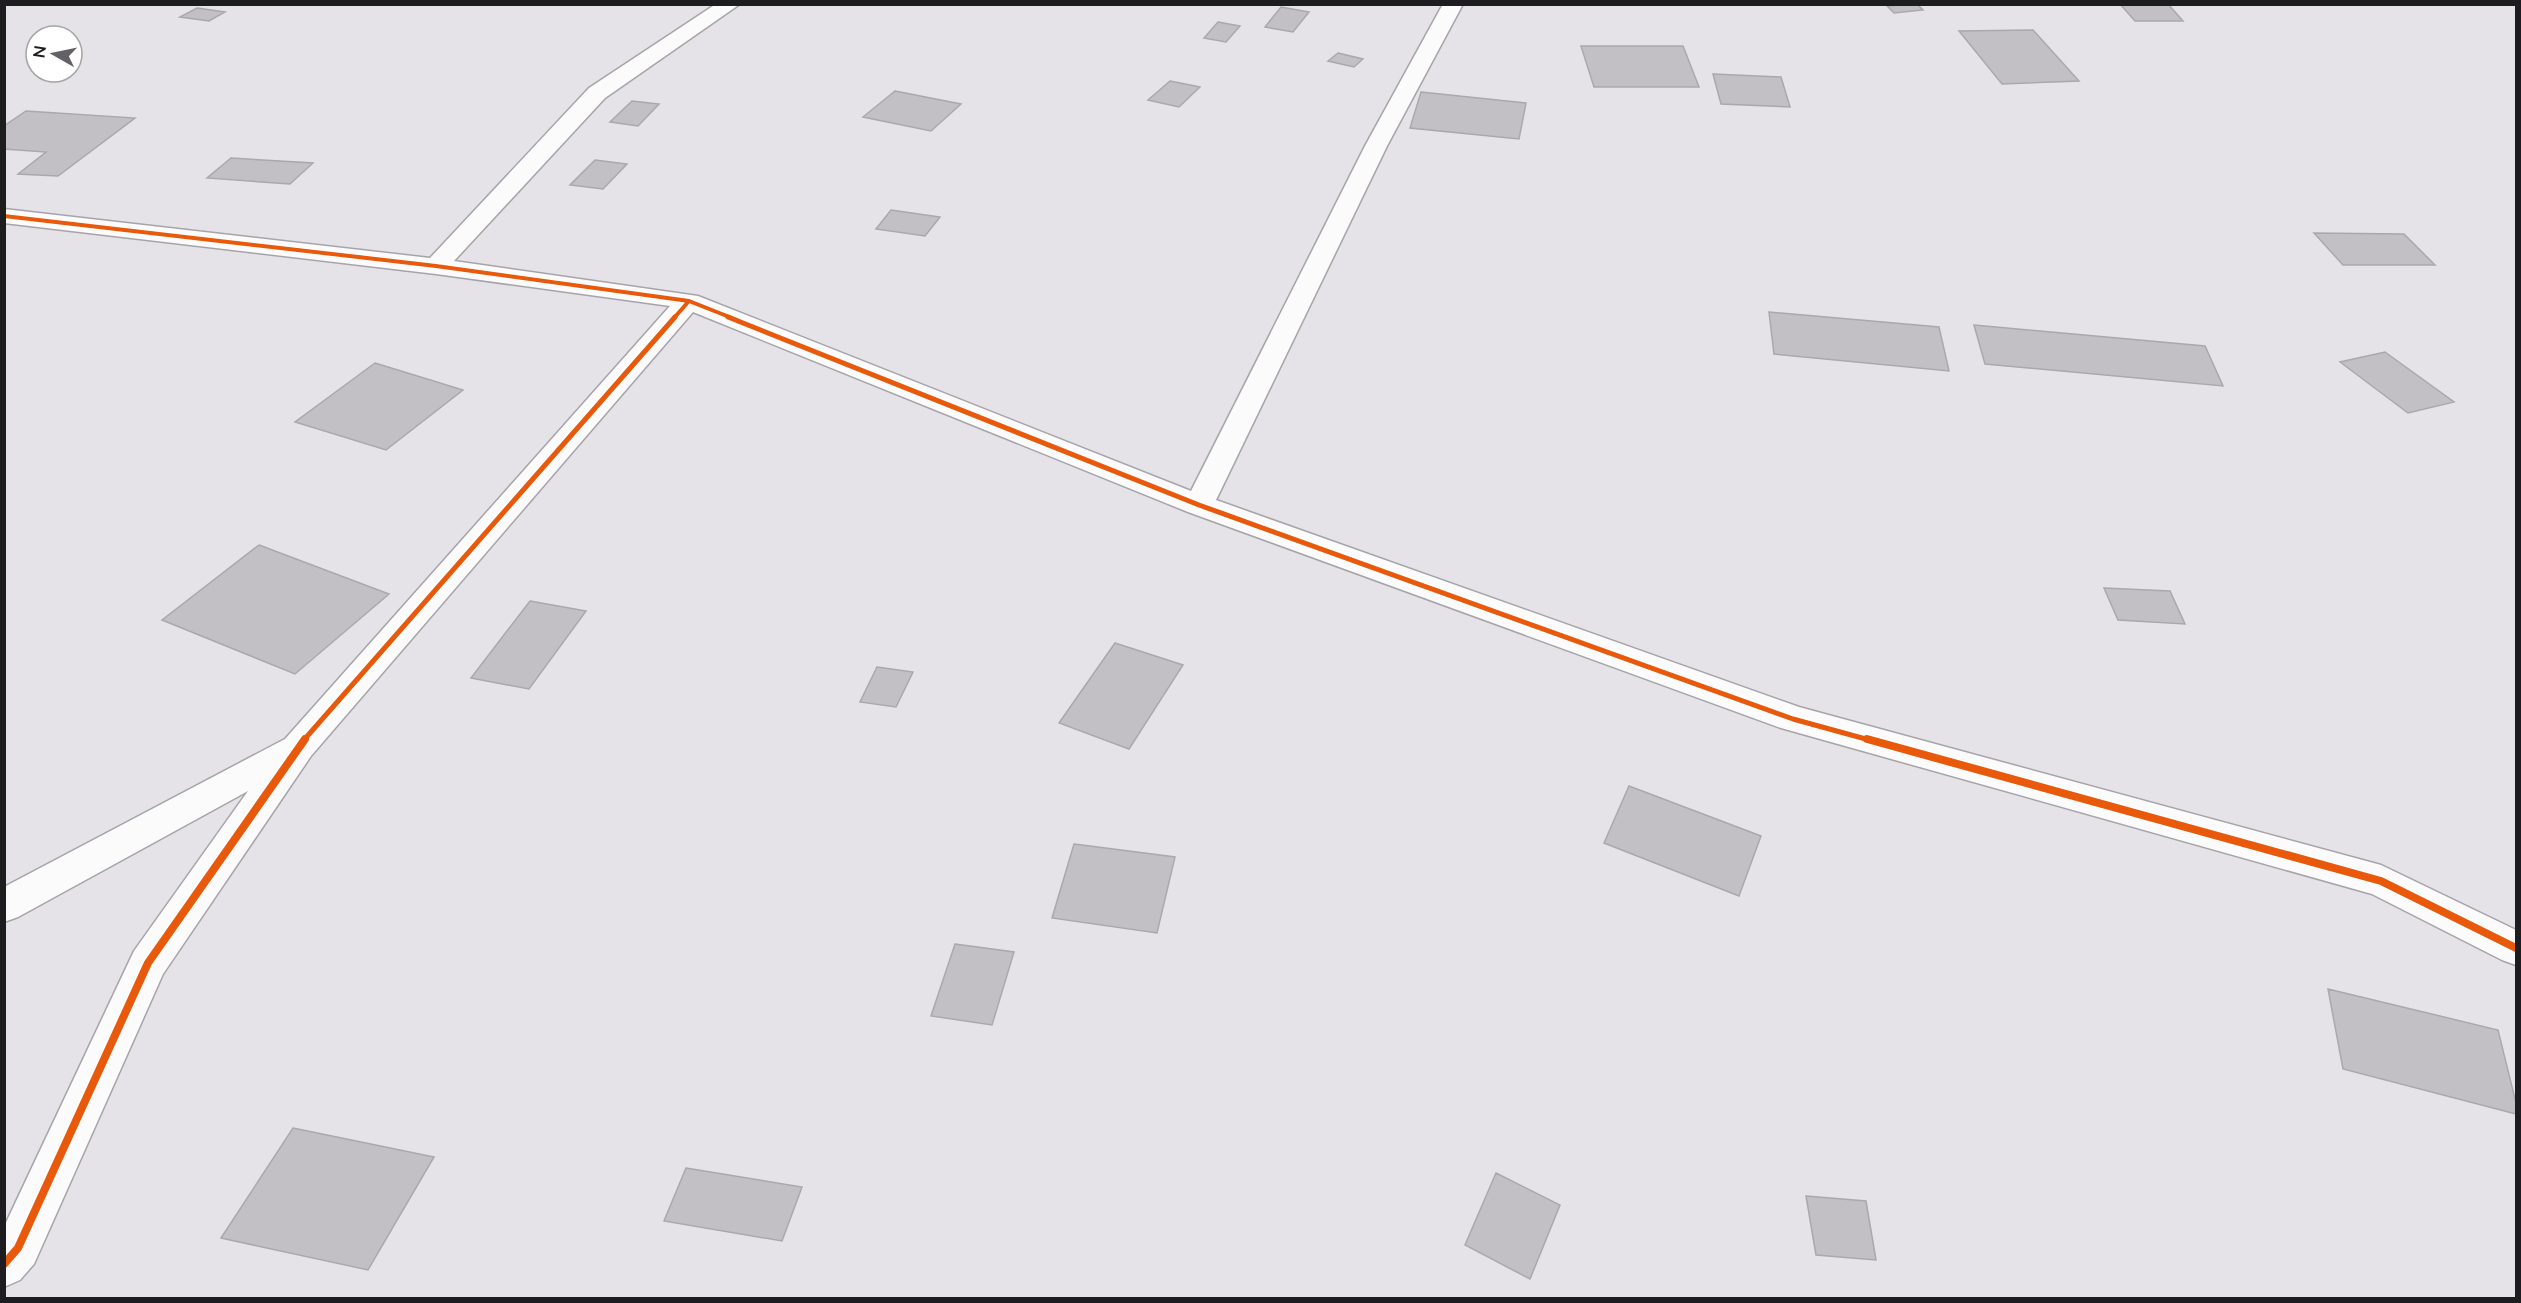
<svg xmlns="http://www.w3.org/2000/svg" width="2521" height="1303" viewBox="0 0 2521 1303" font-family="Lato,sans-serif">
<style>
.building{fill:#c2c0c5;stroke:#aba8ad;stroke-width:1.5}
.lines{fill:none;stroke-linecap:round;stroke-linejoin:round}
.minor-casing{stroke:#a6a4a9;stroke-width:3}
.minor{fill:#fbfbfc;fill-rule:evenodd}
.cycleway-far2-casing{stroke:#fff;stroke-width:6}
.cycleway-far1-casing{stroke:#fff;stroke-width:9}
.cycleway-casing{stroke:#fff;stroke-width:11}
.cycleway-far2{stroke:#e8590c;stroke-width:4}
.cycleway-far1{stroke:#e8590c;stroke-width:5}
.cycleway{stroke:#e8590c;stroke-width:8}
</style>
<rect width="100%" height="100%" fill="#e5e2e8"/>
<!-- building -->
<path class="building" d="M1917,4L1923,10L1894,13L1887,6Z
M2120,4H2168L2183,21H2135Z
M1281,7L1309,12L1293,32L1265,27Z
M197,8L225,12L209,21L180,17Z
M1218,22L1240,26L1226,42L1204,38Z
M2033,30L2079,81L2002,84L1959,31Z
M1581,46H1683L1699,87H1594Z
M1338,53L1363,59L1354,67L1328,61Z
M1713,74L1781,77L1790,107L1721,104Z
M1170,81L1200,87L1179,107L1148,100Z
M895,91L961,104L931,131L863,117Z
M1421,92L1526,103L1519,139L1410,128Z
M632,101L659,104L638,126L610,122Z
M26,111L135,118L58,176L18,174L46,152L4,149V126Z
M231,158L313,163L290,184L207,178Z
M595,160L627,164L603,189L570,185Z
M891,210L940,217L925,236L876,229Z
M2314,233L2404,234L2435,265H2343Z
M1769,312L1939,327L1949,371L1774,354Z
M1974,325L2205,346L2223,386L1985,364Z
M2385,352L2454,402L2408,413L2340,362Z
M375,363L463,390L386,450L295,422Z
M259,545L389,594L295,674L162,620Z
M2104,588L2170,591L2185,624L2118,620Z
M530,601L586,611L529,689L471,678Z
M1115,643L1183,665L1129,749L1059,723Z
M877,667L913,672L896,707L860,702Z
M1629,786L1761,836L1739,896L1604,843Z
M1074,844L1175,857L1157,933L1052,918Z
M955,944L1014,952L992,1025L931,1016Z
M2328,989L2498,1030L2516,1103V1114L2343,1069Z
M293,1128L434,1157L368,1270L221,1238Z
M686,1168L802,1187L782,1241L664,1221Z
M1496,1173L1560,1205L1530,1279L1465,1245Z
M1806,1196L1866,1201L1876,1260L1816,1255Z"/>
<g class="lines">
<defs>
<path id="minor" d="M716,4H740L605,98L454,261L698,296L1191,491L1365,146L1443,4H1463L1387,146L1216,500L1799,707L2381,865L2516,930V965L2502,960L2372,894L1781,728L1188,512L693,312L311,756L163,974L34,1264L20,1280L4,1287V1227L134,951L248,791L18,917L4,922V887L285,739L670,306L436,274L4,223V209L430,258L589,88Z"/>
</defs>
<!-- minor casing -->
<use href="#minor" class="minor-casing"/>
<!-- minor -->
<use href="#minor" class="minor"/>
<defs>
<path id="cycleway-far2" d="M4,216L436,266L689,301L674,318
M689,301L732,318"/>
<path id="cycleway-far1" d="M728,317L1199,505L1793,719L1873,741
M303,741L675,317"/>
<path id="cycleway" d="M1867,739L2381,881L2516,948
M4,1264L18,1248L148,963L305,739"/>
</defs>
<!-- cycleway-far2 casing -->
<use href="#cycleway-far2" class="cycleway-far2-casing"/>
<!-- cycleway-far1 casing -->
<use href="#cycleway-far1" class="cycleway-far1-casing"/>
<!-- cycleway casing -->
<use href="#cycleway" class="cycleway-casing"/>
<!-- cycleway-far2 -->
<use href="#cycleway-far2" class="cycleway-far2"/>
<!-- cycleway-far1 -->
<use href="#cycleway-far1" class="cycleway-far1"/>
<!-- cycleway -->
<use href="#cycleway" class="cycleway"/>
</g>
<!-- border -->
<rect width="2521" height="1303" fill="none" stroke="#1d1c1f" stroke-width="12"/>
<!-- north arrow -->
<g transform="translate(54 54) rotate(279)"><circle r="28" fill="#ffffff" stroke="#a5a4a5" stroke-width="1.5"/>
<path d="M0-4.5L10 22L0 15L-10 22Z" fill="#636165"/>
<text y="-9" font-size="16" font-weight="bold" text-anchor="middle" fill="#1d1c1f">N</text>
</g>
</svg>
